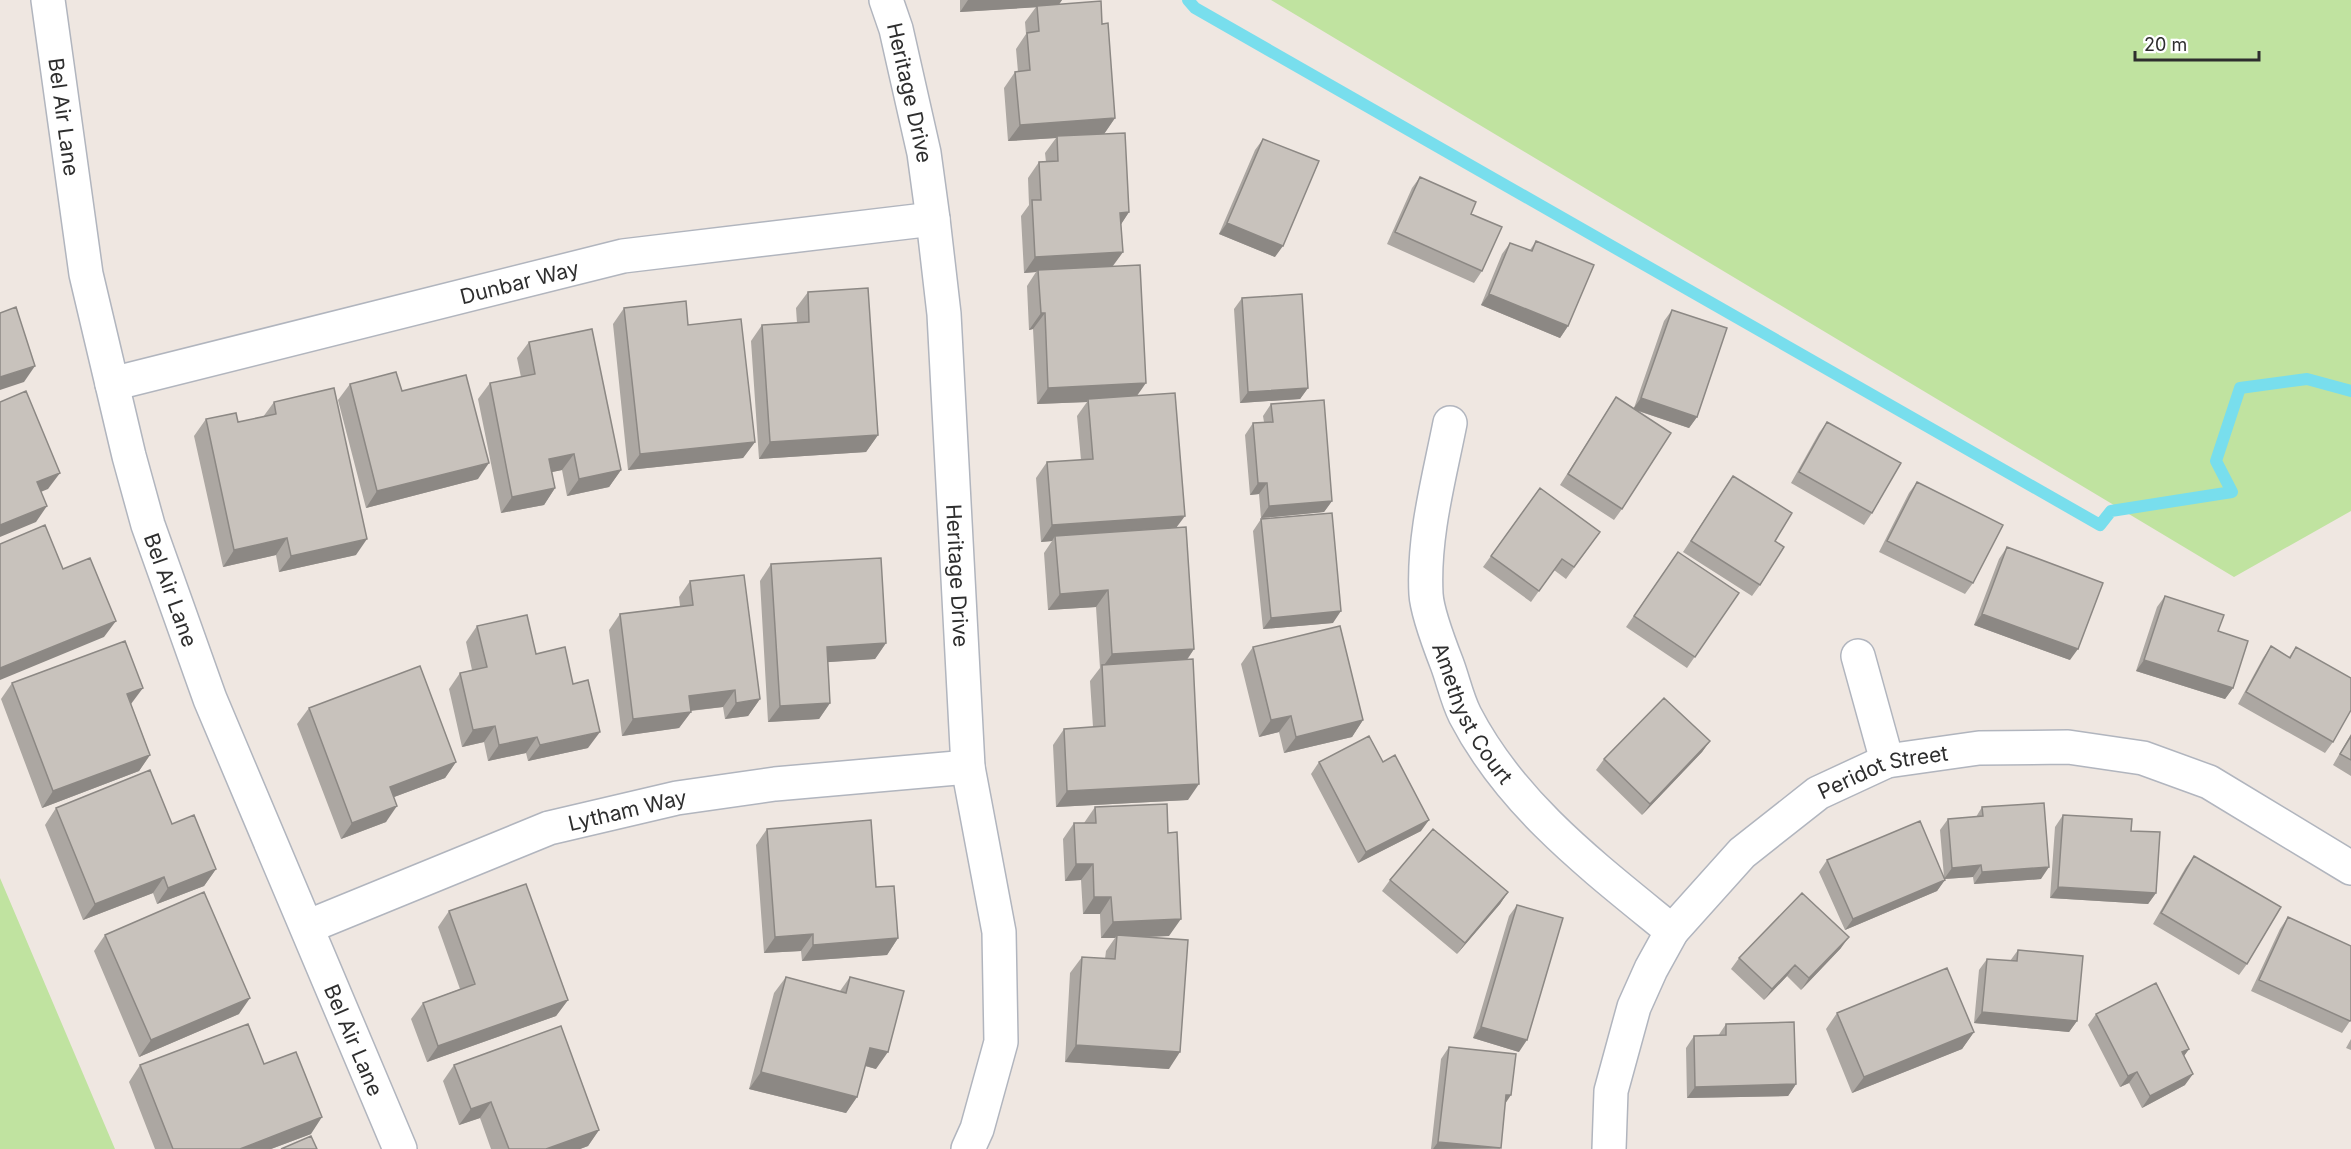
<svg xmlns="http://www.w3.org/2000/svg" width="2351" height="1149" viewBox="0 0 2351 1149" font-family="Inter,sans-serif">
<style>
.green{fill:#c0e3a0}
.lines{fill:none;stroke-linecap:round;stroke-linejoin:round}
.stream{stroke:#78deed;stroke-width:12}
.minor-casing{stroke:#b1b5be;stroke-width:36}
.minor{stroke:#fff;stroke-width:33}
.wall{fill:#aca7a2}
.shaded-wall{fill:#8c8884}
.building{fill:#c8c2bc;stroke:#8c8884;stroke-width:1.5}
.labels{text-anchor:middle;dominant-baseline:central;stroke-width:4.5;stroke-linejoin:round;paint-order:stroke}
.street-label{font-size:21px;fill:#2e2e2e;stroke:#fff}
</style>
<rect width="100%" height="100%" fill="#efe7e1"/>
<!-- green -->
<path class="green" d="M1271,0H2351V511L2234,577Z
M0,878L115,1149H0Z"/>
<g class="lines">
<!-- stream -->
<path class="stream" d="M1188,0L1195,8L2100,525L2111,511L2232,492L2216,461L2240,388L2307,379L2351,391"/>
<defs>
<g id="minor">
<path id="s1" d="M48,0L86,274L129,456L148,525L210,699L400,1149"/>
<path id="s2" d="M886,0L896,29L924,153L933,219L944,314L968,767L999,932L1001,1042L977,1129L968,1149"/>
<path id="s3" d="M112,384L623,256L933,219"/>
<path id="s4" d="M1450,423C1439,479 1423,536 1426,594C1427,612 1440,646 1447,664C1453,680 1457,699 1465,715C1512,806 1595,868 1672,931"/>
<path d="M1858,656L1887,761"/>
<path id="s5" d="M307,927L549,828L677,798L775,784L968,767"/>
<path id="s6" d="M1609,1149L1611,1091L1634,1007L1651,969L1672,931L1742,853L1818,793L1887,761L1979,748L2068,747L2143,758L2209,782L2351,868"/>
</g>
</defs>
<!-- minor casing -->
<use href="#minor" class="minor-casing"/>
<!-- minor -->
<use href="#minor" class="minor"/>
</g>
<!-- wall -->
<path class="wall" d="M960,0H1062L1059,4L1102,24L1115,118L1104,134L1129,212L1121,224L1123,252L1113,266L1137,396L1176,528L1194,649L1187,660L1188,800L1056,807L1053,745L1064,729L1093,727L1090,681L1100,668L1096,607L1048,610L1044,553L1052,541L1041,542L1036,478L1047,462L1081,460L1077,416L1087,402L1037,404L1033,329L1029,330L1027,286L1036,272L1024,273L1021,216L1029,205L1028,178L1039,162H1046L1045,153L1056,138L1008,141L1004,88L1015,72H1018L1016,49L1026,34L1025,22L1036,7L960,12Z
M1263,139L1275,257L1219,234L1255,150Z
M1420,177L1471,214L1482,271L1474,283L1387,244L1412,188Z
M1536,241L1568,326L1560,338L1481,305L1502,254L1510,243L1530,250Z
M808,292L878,435L866,452L759,459L751,341L762,325L797,323L796,308Z
M1242,298L1308,388L1300,399L1240,403L1234,309Z
M624,308L755,442L743,458L628,470L613,324Z
M1672,310L1697,417L1689,428L1638,411L1622,509L1614,520L1560,485L1616,397L1634,408L1664,321Z
M529,342L621,470L609,487L567,496L562,470L552,472L555,488L544,505L501,513L478,399L490,383L521,377L517,358Z
M350,384L478,479L366,508L338,400Z
M274,402L356,555L279,572L276,555L223,567L194,436L206,419L238,422L263,417Z
M1271,404L1332,501L1324,512L1261,518L1259,494L1250,495L1245,435L1253,423L1264,422L1263,416Z
M1827,422L1872,513L1864,525L1791,483L1819,433Z
M1733,476L1775,541L1760,585L1752,596L1683,552Z
M1917,482L1973,583L1965,594L1879,552L1909,493Z
M1540,488L1600,532L1566,579L1554,570L1531,602L1483,567Z
M1261,519L1333,623L1263,629L1253,531Z
M2007,547L2070,660L1974,625L1999,559Z
M1678,552L1739,593L1687,668L1626,627Z
M771,564L886,643L875,659L828,662L830,703L819,719L768,722L760,581Z
M690,581L760,699L748,716L725,719L723,707L691,711V712L679,728L622,736L609,630L620,614L680,606L679,597Z
M2165,596L2218,631L2233,688L2225,699L2136,671L2157,607Z
M477,626L536,654L573,684L588,748L528,761L526,753L488,761L484,742L462,747L449,689L460,673L472,670L466,642Z
M2271,646L2289,657L2296,647L2333,742L2325,753L2238,704L2263,658Z
M1253,647L1363,720L1352,737L1284,753L1279,732L1259,737L1241,664Z
M12,683L131,704L150,755L139,771L42,808L1,699Z
M309,708L456,762L445,778L394,797L386,822L341,839L297,724Z
M2351,734V776L2333,765Z
M1710,741L1702,752L1642,815L1596,770L1604,759Z
M1319,762L1421,831L1358,863L1311,774Z
M1095,807L1169,936L1142,937L1169,1069L1065,1062L1070,973L1082,957L1105,959L1106,951L1115,938H1101L1100,914H1083L1081,880L1065,881L1063,839L1074,823H1084Z
M1982,807L2041,879L1974,884L1973,877L1945,879L1937,891L1845,930L1819,872L1827,860L1944,877L1940,830L1948,819L1976,817Z
M56,808L172,824L216,869L204,886L157,904L153,893L83,920L45,825Z
M2063,815L2131,831L2156,893L2148,904L2050,898L2055,827Z
M767,829L876,887L898,938L887,955L802,961L801,951L764,953L756,845Z
M2194,856L2247,964L2239,975L2153,924L2186,867Z
M1390,880L1508,892L1500,904L1457,954L1382,891Z
M1517,905L1519,1052L1473,1038L1509,916Z
M449,911L568,1000L556,1016L427,1062L411,1019L423,1003L460,989L438,927Z
M2288,917L2350,1021L2342,1033L2251,991L2280,929Z
M105,935L239,1014L139,1057L94,951Z
M1841,948L1801,990L1787,976L1764,1000L1731,969L1739,958Z
M2018,950L2077,1021L2069,1032L1974,1023L1979,970L1987,959L2010,961Z
M786,977L840,991L850,977L876,1069L865,1066L857,1097L846,1113L749,1089L774,993Z
M1837,1013L1974,1032L1962,1049L1852,1093L1826,1029Z
M2096,1014L2189,1049L2184,1056L2185,1085L2142,1108L2129,1083L2120,1087L2088,1025Z
M1726,1024L1796,1084L1788,1096L1687,1098L1686,1048L1694,1036H1718Z
M2351,1039V1050L2346,1048Z
M1449,1047L1505,1104L1500,1149H1431L1441,1059Z
M264,1064L311,1134L271,1149H155L129,1082L140,1065Z
M454,1065L599,1130L588,1146L580,1149H491L480,1118L459,1125L443,1081Z"/>
<!-- shaded-wall -->
<path class="shaded-wall" d="M968,0H1062L1058,6L960,12Z
M1115,118L1104,134L1057,136L1056,138L1008,141L1020,125Z
M1129,212L1118,229L1120,213Z
M1227,223L1283,246L1275,257L1219,234Z
M1123,252L1111,268L1038,270L1036,272L1024,273L1035,257Z
M1489,294L1568,326L1560,338L1481,305Z
M1041,313H1045L1033,329L1029,330Z
M35,366L24,382L0,390V377Z
M1146,383L1134,400L1088,399L1087,402L1037,404L1048,388Z
M1308,388L1300,399L1240,403L1248,392Z
M1641,398L1697,417L1689,428L1633,409Z
M878,435L866,452L759,459L770,442Z
M755,442L743,458L628,470L640,454Z
M574,454L562,470L538,475L549,459Z
M489,463L478,479L366,508L377,491Z
M621,470L609,487L567,496L579,479Z
M60,473L48,489L26,498L37,482Z
M1258,483H1267L1259,494L1250,495Z
M555,488L544,505L501,513L512,497Z
M1332,501L1324,512L1261,518L1269,506Z
M47,506L36,522L0,537V525Z
M1185,516L1173,532L1055,536L1052,541L1041,542L1052,525Z
M287,538L276,555L223,567L234,550Z
M367,539L356,555L279,572L291,556Z
M1108,590L1096,607L1048,610L1060,594Z
M1341,611L1333,623L1263,629L1271,618Z
M1982,614L2078,649L2070,660L1974,625Z
M116,621L104,637L0,680V668Z
M886,643L875,659L815,663L827,647Z
M1194,649L1183,665L1102,668L1112,654Z
M2144,660L2233,688L2225,699L2136,671Z
M143,688L131,704L127,694Z
M735,690L723,707L678,712L689,696Z
M760,699L748,716L725,719L736,703Z
M830,703L819,719L768,722L780,706Z
M691,712L679,728L622,736L633,719Z
M1291,716L1279,732L1259,737L1271,720Z
M1363,720L1352,737L1284,753L1296,737Z
M495,726L484,742L462,747L473,730Z
M600,732L588,748L528,761L540,745Z
M537,737L526,753L488,761L499,745Z
M1710,741L1702,752L1642,815L1650,804Z
M150,755L139,771L42,808L53,791Z
M456,762L445,778L378,803L390,787Z
M1199,784L1188,800L1056,807L1067,791Z
M397,806L386,822L341,839L352,823Z
M1429,820L1421,831L1358,863L1366,852Z
M1076,864H1093L1081,880L1065,881Z
M1981,865L1973,877L1944,879L1952,868Z
M2049,867L2041,879L1974,884L1982,872Z
M216,869L204,886L157,904L168,888Z
M164,877L153,893L83,920L95,904Z
M1945,880L1937,891L1845,930L1853,919Z
M2058,887L2156,893L2148,904L2050,898Z
M1508,892L1500,904L1457,954L1465,943Z
M1094,897H1111L1100,914H1083Z
M1181,919L1169,936L1117,938V935L1115,938H1101L1113,922Z
M813,934L801,951L764,953L775,937Z
M1849,937L1841,948L1801,990L1809,978Z
M898,938L887,955L802,961L813,945Z
M1795,965L1787,976L1764,1000L1772,989Z
M250,998L239,1014L139,1057L151,1040Z
M568,1000L556,1016L427,1062L438,1046Z
M1982,1012L2077,1021L2069,1032L1974,1023Z
M1481,1027L1527,1040L1519,1052L1473,1038Z
M1974,1032L1962,1049L1852,1093L1864,1077Z
M1076,1045L1180,1052L1169,1069L1065,1062Z
M870,1048L888,1052L876,1069L859,1064Z
M2189,1049L2181,1060L2182,1052Z
M761,1072L857,1097L846,1113L749,1089Z
M2137,1072L2129,1083L2120,1087L2128,1076Z
M2193,1074L2185,1085L2142,1108L2150,1096Z
M1796,1084L1788,1096L1687,1098L1695,1087Z
M1506,1095H1511L1503,1107Z
M491,1102L480,1118L459,1125L471,1109Z
M322,1117L311,1134L271,1149H240Z
M599,1130L588,1146L580,1149H546Z
M1438,1142L1501,1148L1433,1149Z"/>
<!-- building -->
<path class="building" d="M1101,1L1102,24L1108,23L1115,118L1020,125L1015,72L1030,70L1027,33L1039,31L1037,6Z
M1125,133L1129,212L1120,213L1123,252L1035,257L1032,200H1041L1039,162L1058,161L1057,136Z
M1263,139L1319,161L1283,246L1227,223Z
M1420,177L1476,202L1471,214L1502,227L1482,271L1395,232Z
M1536,241L1594,265L1568,326L1489,294L1510,243L1532,251Z
M1140,265L1146,383L1048,388L1045,313H1041L1038,270Z
M868,288L878,435L770,442L762,325L809,322L808,292Z
M1302,294L1308,388L1248,392L1242,298Z
M686,301L688,325L741,319L755,442L640,454L624,308Z
M16,307L35,366L0,377V313Z
M1672,310L1727,328L1697,417L1641,398Z
M592,329L621,470L579,479L574,454L549,459L555,488L512,497L490,383L535,374L529,342Z
M396,372L402,391L466,375L489,463L377,491L350,384Z
M334,388L367,539L291,556L287,538L234,550L206,419L236,413L238,422L276,414L274,402Z
M26,391L60,473L37,482L47,506L0,525V402Z
M1175,393L1185,516L1052,525L1047,462L1093,459L1088,399Z
M1616,397L1671,433L1622,509L1568,474Z
M1324,400L1332,501L1269,506L1267,483H1258L1253,423L1273,422L1271,404Z
M1827,422L1901,463L1872,513L1799,472Z
M1733,476L1792,513L1775,541L1784,547L1760,585L1691,541Z
M1917,482L2003,525L1973,583L1887,541Z
M1540,488L1600,532L1574,567L1562,559L1539,591L1491,556Z
M1332,513L1341,611L1271,618L1261,519Z
M45,525L63,569L90,558L116,621L0,668V544Z
M1186,527L1194,649L1112,654L1108,590L1060,594L1055,536Z
M2007,547L2103,583L2078,649L1982,614Z
M1678,552L1739,593L1695,657L1634,616Z
M881,558L886,643L827,647L830,703L780,706L771,564Z
M744,575L760,699L736,703L735,690L689,696L691,712L633,719L620,614L693,605L690,581Z
M2165,596L2224,615L2218,631L2248,641L2233,688L2144,660Z
M527,615L536,654L565,647L573,684L588,680L600,732L540,745L537,737L499,745L495,726L473,730L460,673L487,667L477,626Z
M1340,626L1363,720L1296,737L1291,716L1271,720L1253,647Z
M125,641L143,688L127,694L150,755L53,791L12,683Z
M2271,646L2290,658L2296,647L2351,678V710L2333,742L2246,692Z
M1193,659L1199,784L1067,791L1064,729L1105,726L1102,665Z
M420,666L456,762L390,787L397,806L352,823L309,708Z
M1664,698L1710,741L1650,804L1604,759Z
M1369,736L1383,762L1395,755L1429,820L1366,852L1319,762Z
M2351,736V760L2340,754Z
M150,770L172,824L194,815L216,869L168,888L164,877L95,904L56,808Z
M2044,803L2049,867L1982,872L1981,865L1952,868L1948,819L1983,816L1982,807Z
M1167,804L1168,833L1177,832L1181,919L1113,922L1111,897H1094L1093,864H1076L1074,823H1096L1095,807Z
M2063,815L2132,819L2131,831L2160,832L2156,893L2058,887Z
M871,820L876,887L894,886L898,938L813,945V934L775,937L767,829Z
M1920,821L1945,880L1853,919L1827,860Z
M1433,829L1508,892L1465,943L1390,880Z
M2194,856L2281,907L2247,964L2161,913Z
M526,884L568,1000L438,1046L423,1003L475,984L449,911Z
M204,892L250,998L151,1040L105,935Z
M1802,893L1849,937L1809,978L1795,965L1772,989L1739,958Z
M1517,905L1563,918L1527,1040L1481,1027Z
M2288,917L2351,946V1020L2350,1021L2259,980Z
M1117,935L1188,940L1180,1052L1076,1045L1082,957L1115,959Z
M2018,950L2083,956L2077,1021L1982,1012L1987,959L2017,961Z
M1947,968L1974,1032L1864,1077L1837,1013Z
M786,977L846,993L850,977L904,991L888,1052L870,1048L857,1097L761,1072Z
M2156,983L2189,1049L2182,1052L2193,1074L2150,1096L2137,1072L2128,1076L2096,1014Z
M1794,1022L1796,1084L1695,1087L1694,1036L1726,1035V1024Z
M248,1024L264,1064L296,1052L322,1117L240,1149H173L140,1065Z
M561,1026L599,1130L546,1149H509L491,1102L471,1109L454,1065Z
M1449,1047L1516,1054L1511,1095H1506L1501,1148L1438,1142Z
M311,1136L317,1149H281Z"/>
<g class="labels">
<!-- street labels -->
<g class="street-label">
<text stroke="none"><textPath href="#s2" startOffset="96">Heritage Drive</textPath></text>
<text stroke="none"><textPath href="#s1" startOffset="118">Bel Air Lane</textPath></text>
<text stroke="none"><textPath href="#s3" startOffset="420">Dunbar Way</textPath></text>
<text stroke="none"><textPath href="#s2" startOffset="582">Heritage Drive</textPath></text>
<text stroke="none"><textPath href="#s1" startOffset="604">Bel Air Lane</textPath></text>
<text stroke="none"><textPath href="#s4" startOffset="302">Amethyst Court</textPath></text>
<text stroke="none"><textPath href="#s6" startOffset="501">Peridot Street</textPath></text>
<text stroke="none"><textPath href="#s5" startOffset="342">Lytham Way</textPath></text>
<text stroke="none"><textPath href="#s1" startOffset="1090">Bel Air Lane</textPath></text>
</g>
</g>
<!-- scale -->
<path d="M2135 51v9h124v-9" fill="none" stroke="#2e2e2e" stroke-width="3"/>
<text x="2144" y="51" font-size="18" fill="#2e2e2e" stroke="#ffffff" stroke-width="4.5" paint-order="stroke">20 m</text>
</svg>
